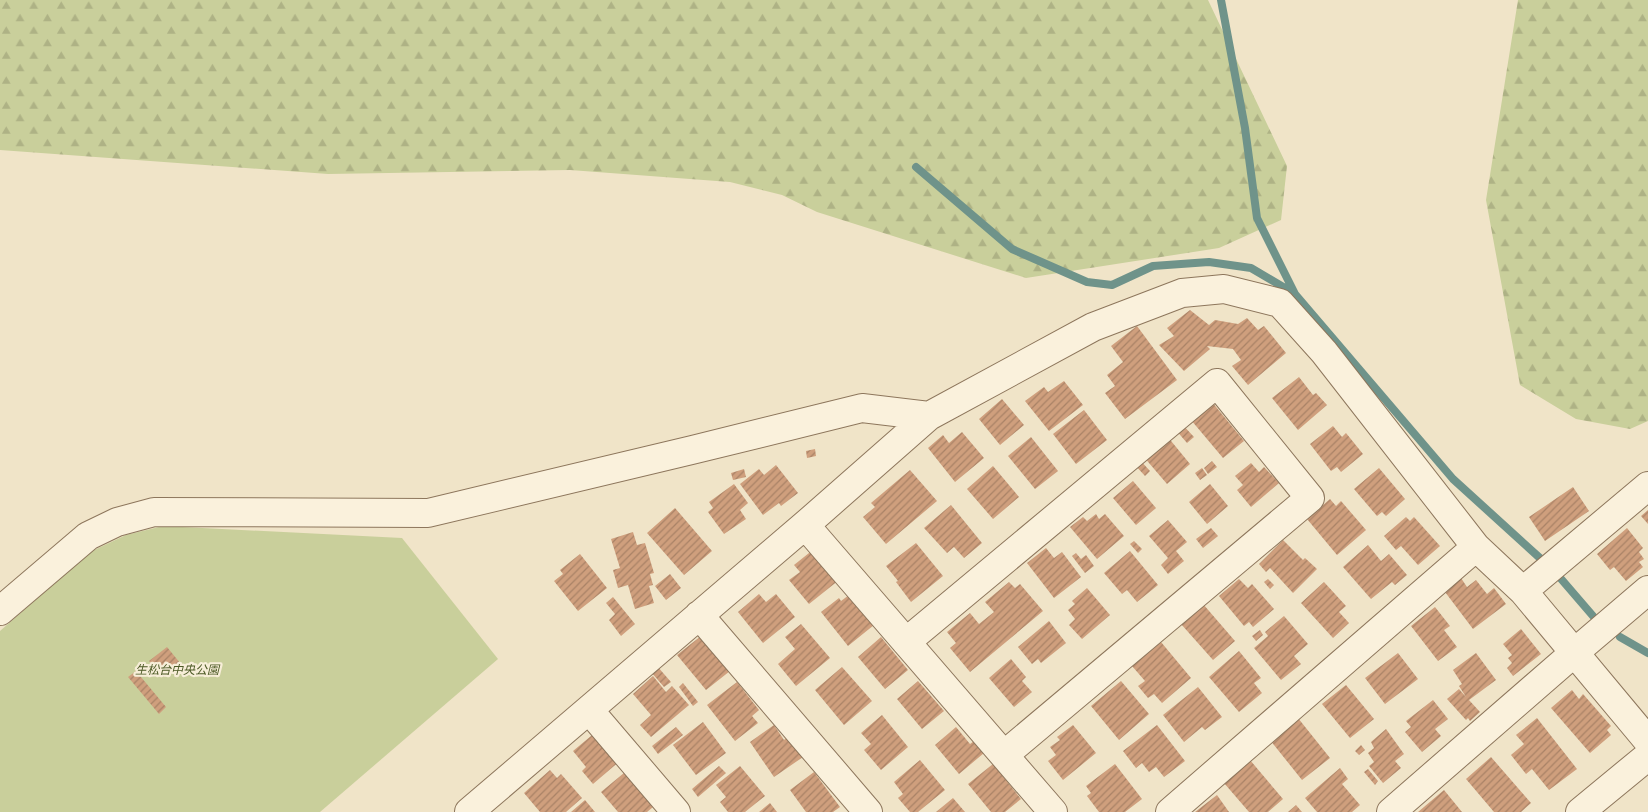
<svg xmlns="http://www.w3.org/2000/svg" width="1648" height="812" viewBox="0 0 1648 812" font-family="'Crimson Pro','Noto Sans JP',serif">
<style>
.forest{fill:url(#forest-firs)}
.park{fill:#c9cf9b}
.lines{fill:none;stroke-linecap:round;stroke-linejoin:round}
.stream{stroke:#6f938a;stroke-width:8}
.building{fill:url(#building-hatch)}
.minor-casing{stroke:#8d765c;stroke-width:30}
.minor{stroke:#faf1dc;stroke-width:28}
.labels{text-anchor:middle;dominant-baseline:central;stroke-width:4.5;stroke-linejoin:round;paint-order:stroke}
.park-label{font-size:12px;font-style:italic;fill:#4d5a26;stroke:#f7eed8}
</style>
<defs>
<pattern id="forest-firs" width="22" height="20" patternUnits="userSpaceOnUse" patternTransform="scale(1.25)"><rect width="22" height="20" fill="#c9cf9b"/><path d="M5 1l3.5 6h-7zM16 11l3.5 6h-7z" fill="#aeb285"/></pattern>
<pattern id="building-hatch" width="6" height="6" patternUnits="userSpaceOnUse" patternTransform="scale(1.25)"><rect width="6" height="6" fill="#cf9f7d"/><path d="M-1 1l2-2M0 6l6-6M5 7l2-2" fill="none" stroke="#a98266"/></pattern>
</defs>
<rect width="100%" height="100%" fill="#f0e4c8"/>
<!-- forest -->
<path class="forest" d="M0,0H1208L1287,166L1281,220L1219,248L1026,278L817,212L782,195L730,182L570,170L328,174L0,150Z
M1518,0H1648V421L1630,429L1576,419L1520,385L1486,200Z"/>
<!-- park -->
<path class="park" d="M163,526L402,538L498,659L320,812H0V631L90,552L126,535Z"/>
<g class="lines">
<!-- stream -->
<path class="stream" d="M1221,0L1245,128L1257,218L1295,294
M916,167L1012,249L1087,282L1112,285L1153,266L1209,262L1251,268L1295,294L1453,479L1541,559
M1556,573L1593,616
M1620,637L1648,653"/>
</g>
<!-- building -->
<path class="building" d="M1190,310L1209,325L1215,320L1238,324L1247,318L1258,330L1264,326L1286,353L1248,385L1232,366L1241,360L1233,349L1207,346L1210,349L1184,371L1159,345L1174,336L1167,328Z
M1137,326L1177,380L1125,419L1105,393L1115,386L1107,375L1123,362L1111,346Z
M1299,377L1313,395L1316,393L1327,405L1298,430L1272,398Z
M1064,381L1083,405L1049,431L1025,401L1044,387L1048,392Z
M1002,399L1024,425L1000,445L979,419Z
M1212,402L1244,441L1223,458L1191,420Z
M1084,410L1107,440L1076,464L1053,434Z
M1181,423L1194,437L1187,443L1175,429Z
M1333,426L1342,437L1346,433L1363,454L1341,472L1337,467L1331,471L1310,444Z
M962,432L984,458L955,482L928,448L943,435L949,443Z
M1167,436L1190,464L1167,484L1143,456Z
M1031,437L1058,471L1035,489L1008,456Z
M815,449L816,456L807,458L806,451Z
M1139,459L1150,471L1145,476L1134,464Z
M1212,461L1217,467L1208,474L1204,468Z
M1251,463L1259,472L1264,467L1279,483L1251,507L1237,490L1243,485L1235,476Z
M776,465L798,493L781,506L779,503L763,515L740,484L759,469L764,475Z
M993,466L1019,497L993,519L967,489Z
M1202,468L1207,475L1200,480L1195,473Z
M1379,468L1405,499L1386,516L1382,512L1377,516L1354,489Z
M744,469L746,477L733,480L731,473Z
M910,470L937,501L886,544L863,517L875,507L871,503Z
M1133,481L1156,508L1136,525L1113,498Z
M734,484L748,503L740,510L746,519L724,534L708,512L713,508L709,502Z
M1210,484L1228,506L1207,524L1189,502Z
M1573,487L1589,511L1545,541L1529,517Z
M1330,499L1336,506L1341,501L1366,530L1337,555L1307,519Z
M951,505L982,543L964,558L954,547L947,553L924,528Z
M675,508L712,551L684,575L647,533Z
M1648,510V524L1641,516Z
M1096,514L1099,519L1105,514L1124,536L1097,559L1070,527L1083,517L1087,521Z
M1406,517L1410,521L1414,517L1440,546L1418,565L1401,546L1396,550L1384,536Z
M1168,520L1187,542L1176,551L1184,561L1168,574L1161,565L1168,558L1149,536Z
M1211,528L1218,536L1203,548L1196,539Z
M1627,528L1643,548L1639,552L1644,559L1639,562L1643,567L1626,581L1614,567L1610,570L1597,554Z
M633,532L637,545L645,543L654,573L650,574L653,585L649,586L654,603L635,609L628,585L618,588L613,570L620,568L611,539Z
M1283,540L1303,560L1305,558L1317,569L1293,593L1270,568L1266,572L1259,564Z
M1134,541L1142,549L1138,553L1130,544Z
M916,543L943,576L911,602L896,582L898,581L886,566Z
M1368,545L1381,561L1389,554L1407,575L1395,585L1392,582L1371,599L1343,567Z
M1046,548L1054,558L1062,552L1081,577L1054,598L1027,563Z
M814,549L839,580L809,604L789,580L800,572L794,565Z
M1130,551L1158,585L1137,602L1127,590L1122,594L1104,573Z
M1076,553L1081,559L1086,555L1094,566L1085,573L1072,556Z
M580,554L607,588L578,611L554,581L563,574L560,570Z
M670,574L681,588L666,600L655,586Z
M1459,575L1467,587L1476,580L1487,594L1494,588L1506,604L1473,629L1442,588Z
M1239,579L1248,588L1252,584L1274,609L1253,627L1249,622L1244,626L1219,596Z
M1268,579L1274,585L1270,589L1264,582Z
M1009,582L1015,588L1020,584L1043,611L970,672L950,648L956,643L947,632L970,613L979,624L994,612L985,602Z
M1324,582L1346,606L1339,612L1349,623L1333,638L1301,603Z
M1087,588L1110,615L1082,639L1069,625L1075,619L1068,610L1075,604L1072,601Z
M759,594L766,602L776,594L795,617L763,643L738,612Z
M849,595L874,625L848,646L821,612L839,598L841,601Z
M613,597L635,624L621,636L609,620L615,614L606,603Z
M1203,604L1235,641L1213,660L1181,624Z
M1435,607L1450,626L1444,630L1457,647L1438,661L1411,626Z
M1284,616L1308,644L1294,656L1301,664L1281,680L1254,648L1268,636L1265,632Z
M1049,621L1066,643L1041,663L1038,659L1032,664L1018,647Z
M801,624L830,658L796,686L778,664L795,649L785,637Z
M1521,629L1541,654L1513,676L1507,668L1512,663L1508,658L1512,655L1503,644Z
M1260,630L1263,635L1256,641L1252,636Z
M701,636L730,671L706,690L677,655Z
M881,637L908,670L885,689L858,657Z
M1161,642L1191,678L1162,703L1154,694L1148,698L1138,686L1145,681L1132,666Z
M167,647L185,669L176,677L171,670L163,677L149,661Z
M1239,651L1261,678L1254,683L1262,693L1239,712L1209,677Z
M1398,653L1418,679L1385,704L1365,678Z
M1476,653L1496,680L1469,700L1480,712L1470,721L1468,718L1466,720L1447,699L1459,689L1466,697L1459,686L1462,684L1453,670Z
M1011,659L1026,677L1022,681L1032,692L1014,707L989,678Z
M657,666L671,682L664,687L651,672Z
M842,667L872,701L844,725L815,690Z
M136,671L166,707L159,714L128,677Z
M653,676L666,692L672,686L689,705L651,737L640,725L651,715L633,694Z
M918,681L944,711L922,729L897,699Z
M1121,681L1149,714L1119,740L1091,706Z
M737,682L759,710L752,716L758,723L735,741L707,705Z
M683,683L698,702L693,706L679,687Z
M1346,685L1374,719L1350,738L1322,704Z
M1198,687L1222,717L1205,730L1202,727L1184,742L1163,715Z
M1572,690L1579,699L1583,694L1611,726L1607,730L1611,735L1590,753L1551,708Z
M1433,700L1448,719L1435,729L1441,736L1422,752L1405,732L1411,727L1406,721Z
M882,715L908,747L881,770L864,750L871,744L861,733Z
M1298,718L1330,758L1302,780L1270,740Z
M1537,718L1577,769L1549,790L1532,769L1526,774L1511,755L1524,744L1516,735Z
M703,722L726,753L696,775L673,745Z
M774,725L784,740L789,736L803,757L774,777L750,742Z
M1073,725L1096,753L1063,780L1048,761L1056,755L1050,747L1060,740L1057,737Z
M1157,725L1185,761L1164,777L1156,767L1149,772L1142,763L1136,768L1123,751Z
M676,727L683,735L658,754L652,746Z
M956,727L970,744L974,741L984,753L959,774L935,745Z
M1386,729L1404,754L1395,761L1401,768L1383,783L1369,766L1374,762L1368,753L1374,748L1371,742Z
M597,731L621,760L593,784L582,771L586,767L573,751Z
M1361,745L1365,750L1359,755L1355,751Z
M1491,757L1531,803L1521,812H1494L1466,779Z
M920,760L945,790L918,812H910L898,798L903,794L894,782Z
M1250,760L1283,799L1268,812H1249L1224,783Z
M993,764L1021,799L1005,812H991L968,784Z
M1115,764L1142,799L1125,812H1099L1087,796L1091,793L1086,786Z
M719,766L726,773L698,797L692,789Z
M740,766L765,796L745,812H728L720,802L726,797L716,785Z
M630,768L658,803L647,812H618L601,792Z
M1340,768L1348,779L1342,784L1360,805L1352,812H1317L1305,798Z
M1368,769L1378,781L1375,785L1364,772Z
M550,770L557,778L561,774L582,798L566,812H540L524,793Z
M814,772L840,807L833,812H806L790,790Z
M1444,790L1462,812H1418Z
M1217,795L1229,812H1195Z
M953,798L965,812H936Z
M585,800L595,812H571Z
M770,803L777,812H759Z
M1296,805L1302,812H1288Z"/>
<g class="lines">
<defs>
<path id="minor" d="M805,525L1053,812
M1523,591L1648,486
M0,611L88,536L117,522L154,512L428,513L692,450L862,408L929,416L1093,327L1182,293L1224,289L1280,303L1324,352L1476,547L1523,591L1648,741
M699,615L868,812
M906,642L1217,383L1310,498L1004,755
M589,710L676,812
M469,812L805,525L929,416
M1170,812L1476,547
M1391,812L1574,653L1648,590
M1580,812L1648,756"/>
</defs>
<!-- minor casing -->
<use href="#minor" class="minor-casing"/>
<!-- minor -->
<use href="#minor" class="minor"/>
</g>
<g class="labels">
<!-- park labels -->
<g class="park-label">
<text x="177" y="670">生松台中央公園</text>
</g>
</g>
</svg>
